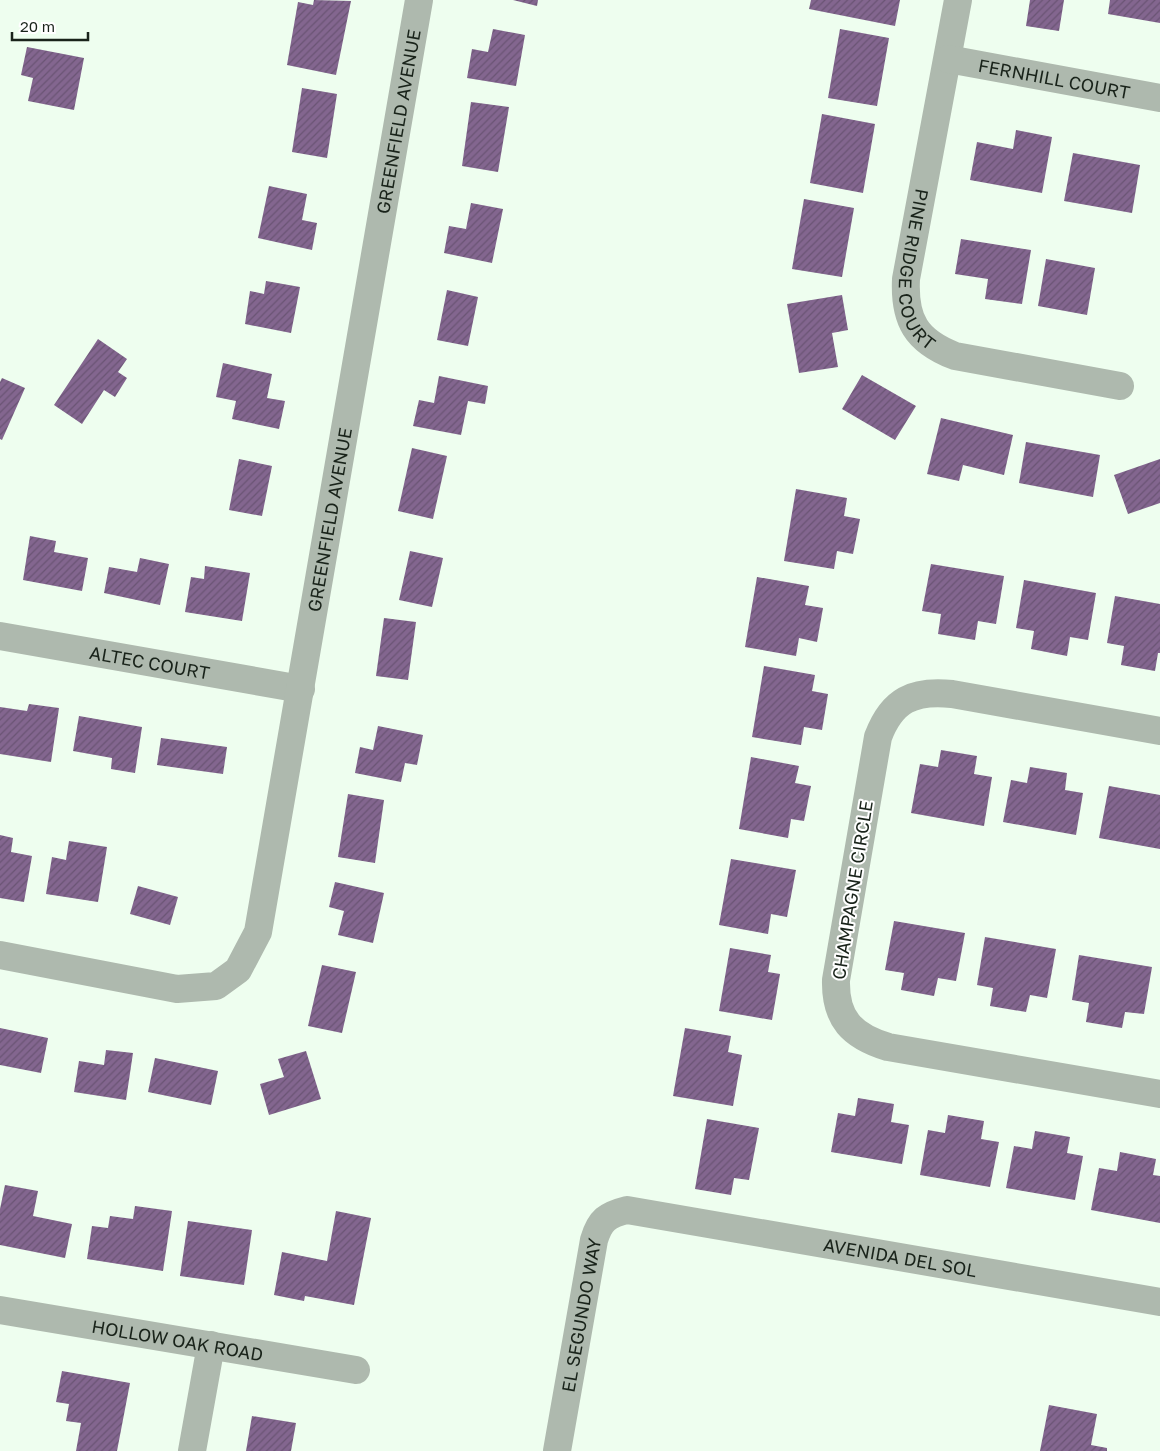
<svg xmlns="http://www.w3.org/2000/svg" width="1160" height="1451" viewBox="0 0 1160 1451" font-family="'Golos Text',sans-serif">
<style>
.building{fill:url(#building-hatch)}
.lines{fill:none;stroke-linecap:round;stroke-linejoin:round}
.minor{stroke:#aeb9ae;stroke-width:28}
.labels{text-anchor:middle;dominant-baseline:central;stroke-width:4;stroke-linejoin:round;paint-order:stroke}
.street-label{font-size:18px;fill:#19231a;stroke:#fff}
</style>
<defs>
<pattern id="building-hatch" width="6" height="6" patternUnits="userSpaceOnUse" patternTransform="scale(1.25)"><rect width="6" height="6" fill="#83668f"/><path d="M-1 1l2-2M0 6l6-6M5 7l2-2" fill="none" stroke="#6a5474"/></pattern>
</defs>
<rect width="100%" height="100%" fill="#eefeef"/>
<!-- building -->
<path class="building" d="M314,0L351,1L336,75L287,65L298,2L313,5Z
M513,0H538L537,6Z
M811,0H900L895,26L809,9Z
M1030,0H1064L1059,31L1026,26Z
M1110,0H1160V23L1108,14Z
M493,29L525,35L516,86L467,78L472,49L488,52Z
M840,29L889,38L877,106L828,98Z
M27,47L84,58L74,110L28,101L33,78L21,75Z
M302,88L337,94L327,158L292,152Z
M471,102L509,107L498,172L462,166Z
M822,114L875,124L863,193L810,183Z
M1016,130L1052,137L1042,193L970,180L977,142L1013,149Z
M1073,153L1140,165L1132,213L1064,201Z
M269,186L307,194L302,220L317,223L312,250L258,238Z
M804,199L854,208L842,277L792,269Z
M471,203L503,209L492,263L444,253L449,226L466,229Z
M961,239L1031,250L1022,304L985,299L988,279L955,274Z
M1046,259L1095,268L1087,315L1038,306Z
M266,281L300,287L291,333L245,324L250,291L264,294Z
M447,290L478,297L468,346L437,340Z
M842,295L848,330L832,333L838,367L799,373L787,304Z
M98,339L127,359L118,372L127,378L115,397L104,390L82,424L54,405Z
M223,363L272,374L267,398L285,401L279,429L232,419L236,401L216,397Z
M862,375L916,406L895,440L842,409Z
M439,376L488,386L485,404L468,401L461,435L413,426L419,400L434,403Z
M2,378L25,388L2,440L0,439V382Z
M941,418L1013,435L1004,475L963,465L959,481L927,474Z
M1026,442L1100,455L1093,497L1019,483Z
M412,448L447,456L433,519L398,511Z
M239,459L272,466L262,516L229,510Z
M1160,459V503L1128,514L1114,475Z
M796,489L847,498L844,516L860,519L853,554L837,551L834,569L784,561Z
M30,536L56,541L54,552L88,558L82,591L23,580Z
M410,551L443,558L432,607L399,600Z
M140,558L169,564L160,605L104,593L109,567L137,572Z
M931,564L1004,576L996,624L978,621L975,640L938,634L941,614L922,611Z
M205,566L250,573L242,621L185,612L191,577L204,579Z
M757,577L809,586L805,605L823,608L817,642L799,638L796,656L745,647Z
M1024,580L1096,593L1088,640L1070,637L1067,656L1031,649L1034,631L1016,628Z
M1115,596L1160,604V653H1158L1155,671L1121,665L1124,646L1107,643Z
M384,618L416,622L408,680L376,676Z
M764,666L815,675L812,691L828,694L822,730L804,727L801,745L752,737Z
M29,704L59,708L51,762L0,754V707L27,711Z
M79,716L142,727L135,773L111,769L112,758L73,751Z
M378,726L423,735L417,765L405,763L401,782L355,773L360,747L373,750Z
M161,738L227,747L223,774L157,765Z
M941,750L977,756L974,774L992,777L984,826L911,813L920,764L938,767Z
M751,757L799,766L795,783L811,786L804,821L791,819L788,838L739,829Z
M1030,767L1067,773L1065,790L1083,793L1076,835L1003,822L1011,780L1027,783Z
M1109,786L1160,795V849L1099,838Z
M348,794L384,800L375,863L338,857Z
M0,835L13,838L11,852L32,856L24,902L0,898Z
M69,841L107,847L98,902L46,894L52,857L66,860Z
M731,859L796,870L787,917L771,914L768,934L719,925Z
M335,882L384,893L373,943L338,935L344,911L329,907Z
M138,886L178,897L170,925L130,914Z
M894,921L965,933L956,981L938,978L934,996L901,990L904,973L885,970Z
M985,937L1056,949L1047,998L1030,995L1026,1012L990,1006L993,988L977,985Z
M730,948L771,955L768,972L780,974L772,1020L719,1011Z
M1079,955L1152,967L1144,1014L1125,1012L1122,1028L1086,1022L1089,1003L1072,1000Z
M322,965L356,972L342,1033L308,1026Z
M0,1028L48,1038L41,1073L0,1065Z
M685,1028L731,1036L728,1052L742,1055L733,1106L673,1096Z
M106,1050L133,1053L126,1100L74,1092L79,1061L104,1065Z
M306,1051L321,1099L269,1115L260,1084L284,1077L278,1059Z
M155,1058L218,1071L211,1105L148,1092Z
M858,1098L894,1104L891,1122L909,1125L902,1164L831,1152L838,1113L855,1116Z
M948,1115L984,1121L981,1139L999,1142L990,1187L920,1175L928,1130L945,1133Z
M707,1119L759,1128L749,1180L734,1178L731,1195L695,1189Z
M1035,1131L1070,1137L1067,1153L1083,1156L1075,1200L1006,1188L1014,1146L1032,1149Z
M1120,1152L1156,1159L1153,1175L1160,1176V1223L1091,1210L1099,1168L1117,1171Z
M5,1185L38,1191L33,1216L72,1224L65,1258L0,1245V1209Z
M135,1206L172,1211L163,1271L87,1259L92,1226L108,1228L110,1216L133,1219Z
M336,1211L371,1218L354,1305L305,1296L304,1301L274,1295L282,1252L327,1261Z
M188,1221L252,1230L244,1285L180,1276Z
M62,1371L130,1383L117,1451H76L81,1423L66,1421L69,1404L56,1402Z
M1049,1405L1097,1414L1091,1445L1107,1448V1451H1040Z
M252,1416L296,1423L291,1451H246Z"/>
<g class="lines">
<!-- minor -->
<g class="minor">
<path id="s1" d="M958,0L906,279C904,320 916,341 955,356L1120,386"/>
<path id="s2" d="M948,59L1160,98"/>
<path id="s3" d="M0,636L301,689"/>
<path d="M1160,731L952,694C913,690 892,700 878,737L836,980C835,1019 852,1036 888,1047L1160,1094"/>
<path id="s4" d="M0,955L177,989L216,986L238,970L258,932L419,0"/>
<path id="s5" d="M0,1310L356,1370"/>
<path d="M192,1451L211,1345"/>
<path id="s6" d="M557,1451L594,1240C600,1220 607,1215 627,1210L1160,1302"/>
</g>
</g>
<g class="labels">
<!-- street labels -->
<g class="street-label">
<text stroke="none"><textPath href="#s2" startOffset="108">FERNHILL COURT</textPath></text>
<text stroke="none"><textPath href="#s4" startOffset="1112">GREENFIELD AVENUE</textPath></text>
<text stroke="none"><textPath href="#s1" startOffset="276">PINE RIDGE COURT</textPath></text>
<text stroke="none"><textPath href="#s4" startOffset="708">GREENFIELD AVENUE</textPath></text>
<text stroke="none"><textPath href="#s3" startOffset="152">ALTEC COURT</textPath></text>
<text transform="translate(852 890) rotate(-81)">CHAMPAGNE CIRCLE</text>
<text stroke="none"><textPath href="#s6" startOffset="539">AVENIDA DEL SOL</textPath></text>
<text stroke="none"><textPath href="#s6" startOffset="138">EL SEGUNDO WAY</textPath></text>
<text stroke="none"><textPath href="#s5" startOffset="180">HOLLOW OAK ROAD</textPath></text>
</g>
</g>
<!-- scale -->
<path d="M12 32v8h76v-8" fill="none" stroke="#19231a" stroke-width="2.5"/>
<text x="20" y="32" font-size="15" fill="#19231a" stroke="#ffffff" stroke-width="4" paint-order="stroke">20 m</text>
</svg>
